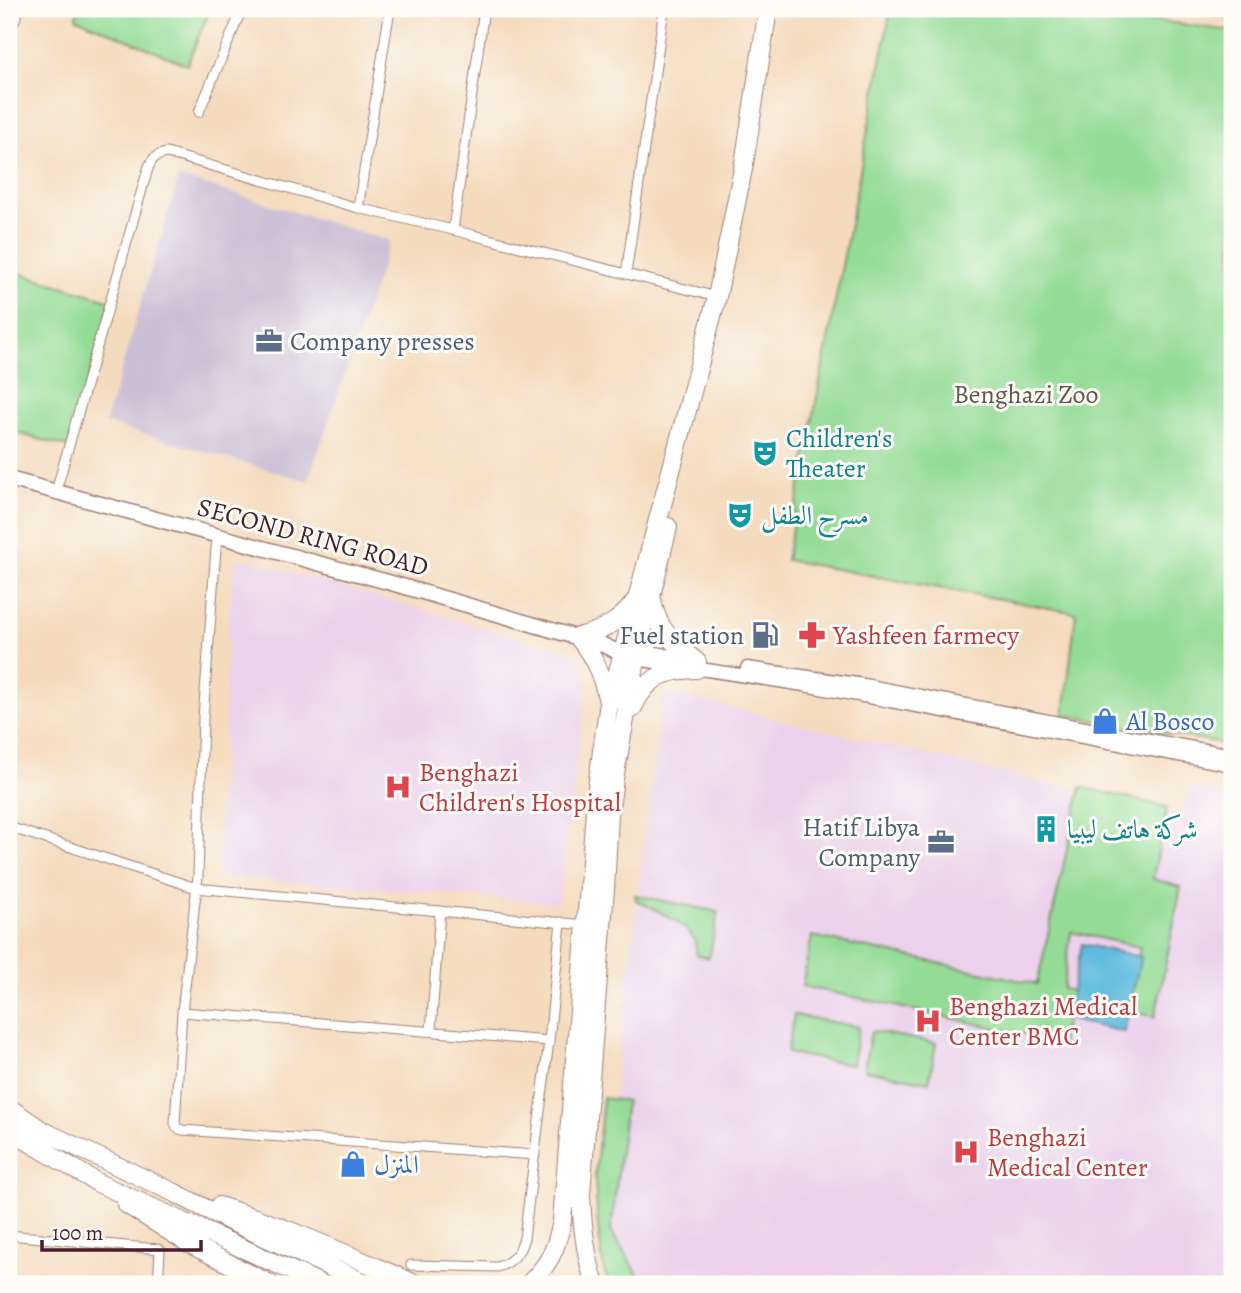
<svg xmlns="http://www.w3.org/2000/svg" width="1241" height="1293" viewBox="0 0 1241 1293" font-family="Alegreya,Amiri,serif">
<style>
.built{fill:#ebd1eb}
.industrial{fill:#cbbfd5}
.green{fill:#94dc96;stroke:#6f7e60;stroke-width:2}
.water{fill:#60bcde;stroke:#556e84;stroke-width:2}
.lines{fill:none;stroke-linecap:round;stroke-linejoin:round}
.street-casing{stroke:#9f7d74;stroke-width:11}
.secondary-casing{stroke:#9f7d74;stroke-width:15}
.primary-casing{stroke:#9f7d74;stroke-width:17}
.highway-casing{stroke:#9f7d74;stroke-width:20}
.street{stroke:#fff;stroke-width:9}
.secondary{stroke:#fff;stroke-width:12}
.primary{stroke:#fff;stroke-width:14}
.highway{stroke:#fff;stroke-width:18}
.labels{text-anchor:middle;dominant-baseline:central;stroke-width:6;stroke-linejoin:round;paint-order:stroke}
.service-label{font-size:26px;fill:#4e5e75;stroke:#fdfcf7;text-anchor:end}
.park-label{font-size:26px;fill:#60584b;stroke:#fdfcf7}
.culture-label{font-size:26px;fill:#0d838f;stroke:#fdfcf7;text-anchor:start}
.street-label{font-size:26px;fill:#4a1f2b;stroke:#fdfcf7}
.health-label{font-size:26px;fill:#be3a42;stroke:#fdfcf7;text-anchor:start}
.shop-label{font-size:26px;fill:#366cbe;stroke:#fdfcf7;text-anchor:start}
</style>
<rect width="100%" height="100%" fill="#fdfcf7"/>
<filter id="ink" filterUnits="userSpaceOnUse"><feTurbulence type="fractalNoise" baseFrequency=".0143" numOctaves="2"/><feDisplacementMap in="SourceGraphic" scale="14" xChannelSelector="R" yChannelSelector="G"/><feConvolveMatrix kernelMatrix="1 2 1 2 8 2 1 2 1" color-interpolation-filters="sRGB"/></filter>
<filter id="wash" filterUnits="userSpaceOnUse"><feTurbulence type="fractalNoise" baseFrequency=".00686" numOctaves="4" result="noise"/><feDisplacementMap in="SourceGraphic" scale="28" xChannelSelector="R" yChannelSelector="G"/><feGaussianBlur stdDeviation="1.57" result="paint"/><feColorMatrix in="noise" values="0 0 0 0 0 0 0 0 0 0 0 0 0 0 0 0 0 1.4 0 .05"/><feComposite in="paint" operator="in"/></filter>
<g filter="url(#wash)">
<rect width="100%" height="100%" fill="#f4dbbe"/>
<!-- built -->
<path class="built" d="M244,559L579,655L587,682L558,903L218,876L229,610L236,562Z
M663,692L1179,815L1191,788L1232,796V1284H629L598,1228Z"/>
<!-- industrial -->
<path class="industrial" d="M179,177L390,241L308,481L105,423Z"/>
<!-- green -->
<path class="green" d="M79,9H210L187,65L76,18Z
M891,9H1070L1232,31V745L1064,715L1076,613L786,560Z
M9,270L111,301L69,447L9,431Z
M1081,787L1167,807L1153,879L1181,887L1155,1017L1129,1011L1140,947L1071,932L1063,989L1072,991L1061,1042L802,986L812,936L1037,984Z
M635,895L718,912L709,958L697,955C696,950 696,943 693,938C686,923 652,908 636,900Z
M794,1015L859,1027L852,1065L787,1053Z
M871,1031L936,1043L929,1082L864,1070Z
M603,1098L626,1101L611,1231L644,1284H610L604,1271L598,1228L595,1177Z"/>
<!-- water -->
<path class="water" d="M1082,944L1141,957L1124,1032L1066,1019Z"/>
</g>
<g filter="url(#ink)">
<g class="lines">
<defs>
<path id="street" d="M1197,9L1232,13
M9,34L19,9
M199,112L242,9
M358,208L390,9
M453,230L484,9
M626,274L664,9
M56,491L147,172C151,160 154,155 167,153L358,208L453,230L717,297
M217,536L203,718L198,876L182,1012L175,1123L177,1128L182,1130L535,1155
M9,827L196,888L586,925
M182,1012L549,1041
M431,1031L440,911
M9,1235L158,1249L160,1250L158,1284
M411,1265L497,1267C512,1263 520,1253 524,1238L549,1041L561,922"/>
<path id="secondary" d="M638,649L684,659
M636,659L804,685L1232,765
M747,668L864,685L1105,732L1232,755"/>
<path id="primary" d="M9,479L395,584L603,645L629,657"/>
<path id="highway" d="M652,599C656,629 675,645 697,662
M608,703C604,679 594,656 578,637C602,631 621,622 636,600
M632,709C647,677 663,670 697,669
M9,1108L43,1131L175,1193L228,1220L367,1284
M9,1130L98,1183L321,1284
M126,1204L188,1243L270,1284
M219,1206C287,1227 350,1256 415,1284
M529,1284C550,1263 556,1250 562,1221L597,787L608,709L717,297L744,164L768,9
M595,1284C585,1254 582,1226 581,1194L605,889L609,814L614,779L638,649L668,527"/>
</defs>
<!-- street casing -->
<use href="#street" class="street-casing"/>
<!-- secondary casing -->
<use href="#secondary" class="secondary-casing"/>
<!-- primary casing -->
<use href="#primary" class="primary-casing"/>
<!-- highway casing -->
<use href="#highway" class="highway-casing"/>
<!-- street -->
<use href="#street" class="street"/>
<!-- secondary -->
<use href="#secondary" class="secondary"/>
<!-- primary -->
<use href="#primary" class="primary"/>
<!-- highway -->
<use href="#highway" class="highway"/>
</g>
</g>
<!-- icons -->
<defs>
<symbol id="office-bare" viewBox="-9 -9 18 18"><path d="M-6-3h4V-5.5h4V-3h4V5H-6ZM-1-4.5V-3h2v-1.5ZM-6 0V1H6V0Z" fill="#5c6f8a" stroke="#fdfcf7" stroke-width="2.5" paint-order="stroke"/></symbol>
<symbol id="theatre-bare" viewBox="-9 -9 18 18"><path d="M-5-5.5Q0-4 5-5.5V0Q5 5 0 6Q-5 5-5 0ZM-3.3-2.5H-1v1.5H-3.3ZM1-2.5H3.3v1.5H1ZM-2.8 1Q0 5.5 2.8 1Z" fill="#0f9aa8" stroke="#fdfcf7" stroke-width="2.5" paint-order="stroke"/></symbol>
<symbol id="fuel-bare" viewBox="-9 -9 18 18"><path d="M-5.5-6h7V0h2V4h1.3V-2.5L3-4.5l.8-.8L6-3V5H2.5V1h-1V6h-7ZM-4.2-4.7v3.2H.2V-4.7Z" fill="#5c6f8a" stroke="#fdfcf7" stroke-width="2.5" paint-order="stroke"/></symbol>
<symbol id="pharmacy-bare" viewBox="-9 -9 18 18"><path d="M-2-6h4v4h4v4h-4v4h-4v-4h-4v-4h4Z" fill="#e0444e" stroke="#fdfcf7" stroke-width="2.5" paint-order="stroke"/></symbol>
<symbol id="shop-bare" viewBox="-9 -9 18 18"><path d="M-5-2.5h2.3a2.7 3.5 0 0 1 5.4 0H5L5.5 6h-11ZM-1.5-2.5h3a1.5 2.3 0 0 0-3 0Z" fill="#3f7fe0" stroke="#fdfcf7" stroke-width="2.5" paint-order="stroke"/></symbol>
<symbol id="hospital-bare" viewBox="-9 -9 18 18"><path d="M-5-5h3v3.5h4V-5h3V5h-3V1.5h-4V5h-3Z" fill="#e0444e" stroke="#fdfcf7" stroke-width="2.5" paint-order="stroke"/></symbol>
<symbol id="building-bare" viewBox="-9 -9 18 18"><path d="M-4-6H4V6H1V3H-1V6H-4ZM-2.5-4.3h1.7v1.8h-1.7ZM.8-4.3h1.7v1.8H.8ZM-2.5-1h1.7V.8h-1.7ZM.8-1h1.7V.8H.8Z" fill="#0f9aa8" stroke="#fdfcf7" stroke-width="2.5" paint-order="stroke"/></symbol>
</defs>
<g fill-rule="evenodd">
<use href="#office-bare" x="250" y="322" width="38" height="38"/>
<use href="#theatre-bare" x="746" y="434" width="38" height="38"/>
<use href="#theatre-bare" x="721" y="496" width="38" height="38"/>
<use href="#fuel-bare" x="746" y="616" width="38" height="38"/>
<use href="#pharmacy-bare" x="793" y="616" width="38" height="38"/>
<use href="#shop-bare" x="1086" y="702" width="38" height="38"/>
<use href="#hospital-bare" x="379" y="768" width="38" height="38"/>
<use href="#building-bare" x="1027" y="810" width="38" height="38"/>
<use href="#office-bare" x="922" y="823" width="38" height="38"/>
<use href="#hospital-bare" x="909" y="1002" width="38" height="38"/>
<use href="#hospital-bare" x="947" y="1133" width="38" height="38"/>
<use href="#shop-bare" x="334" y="1145" width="38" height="38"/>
</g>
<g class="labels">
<!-- service labels -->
<g class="service-label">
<text x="290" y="341" text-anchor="start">Company presses</text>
<text x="744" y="635">Fuel station</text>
<text x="920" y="827">Hatif Libya<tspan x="920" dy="30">Company</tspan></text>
</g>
<!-- park labels -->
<g class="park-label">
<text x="1026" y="394">Benghazi Zoo</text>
</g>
<!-- culture labels -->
<g class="culture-label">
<text x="786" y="438">Children's<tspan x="786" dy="30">Theater</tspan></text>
<text x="761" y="515">مسرح الطفل</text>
<text x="1067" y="829">شركة هاتف ليبيا</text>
</g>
<!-- street labels -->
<g class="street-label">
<text transform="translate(313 537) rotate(15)">SECOND RING ROAD</text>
</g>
<!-- health labels -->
<g class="health-label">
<text x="833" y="635">Yashfeen farmecy</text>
<text x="419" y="772">Benghazi<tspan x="419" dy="30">Children's Hospital</tspan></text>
<text x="949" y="1006">Benghazi Medical<tspan x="949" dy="30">Center BMC</tspan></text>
<text x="987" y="1137">Benghazi<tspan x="987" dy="30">Medical Center</tspan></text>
</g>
<!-- shop labels -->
<g class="shop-label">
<text x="1126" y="721">Al Bosco</text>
<text x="374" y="1164">المنزل</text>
</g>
</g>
<!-- margin -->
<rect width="1241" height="1293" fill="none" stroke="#fdfcf7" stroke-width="35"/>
<!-- scale -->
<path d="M42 1240v10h159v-10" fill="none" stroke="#4a1f2b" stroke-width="3.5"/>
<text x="52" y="1240" font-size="21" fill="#4a1f2b" stroke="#fdfcf7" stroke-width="5" paint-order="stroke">100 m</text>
</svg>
